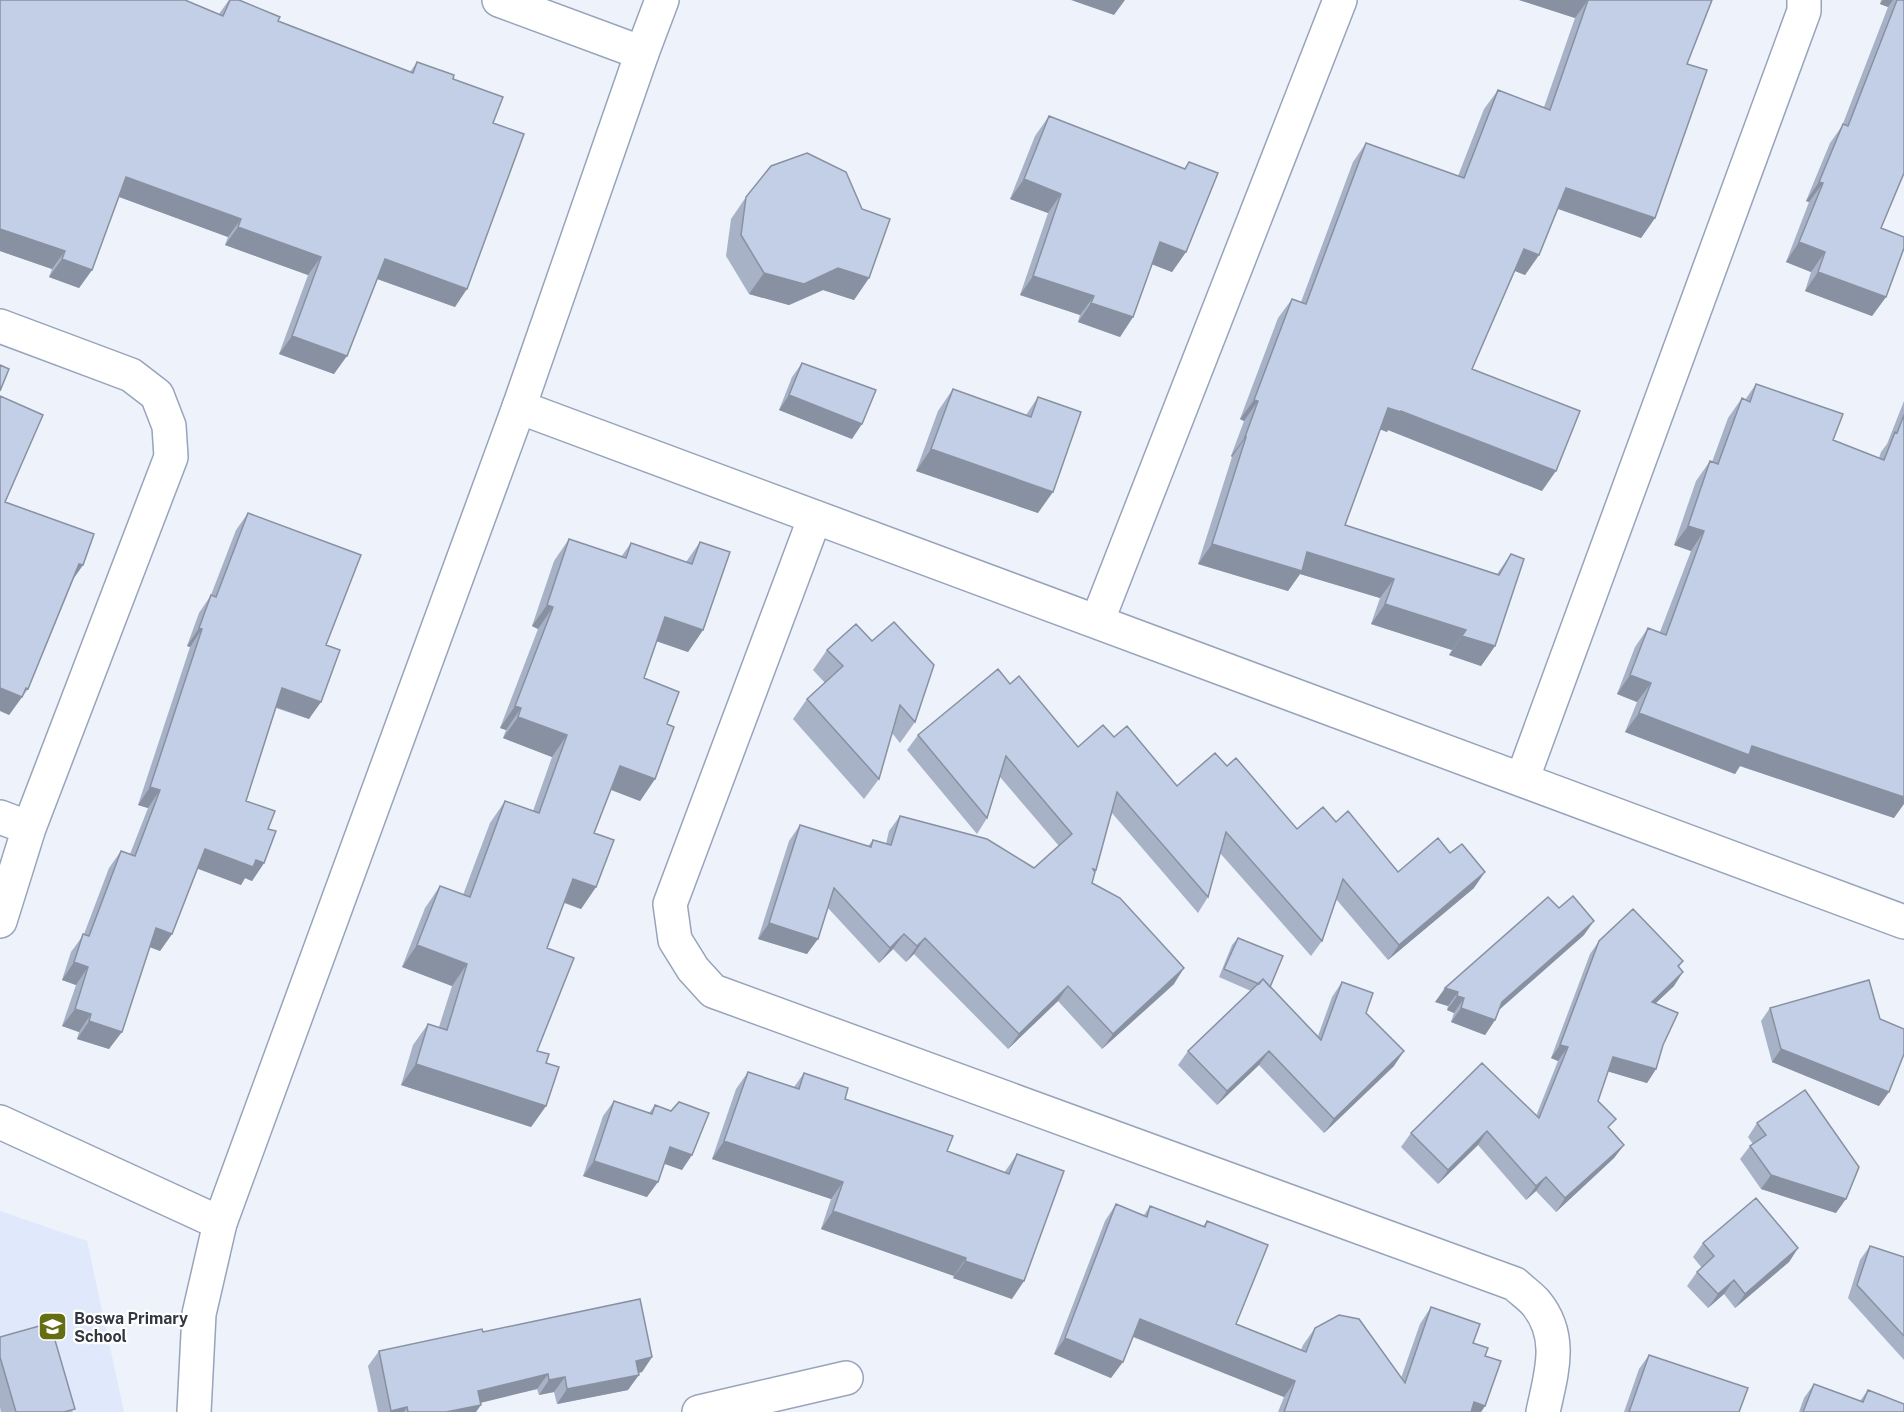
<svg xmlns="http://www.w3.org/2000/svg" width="1904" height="1412" viewBox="0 0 1904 1412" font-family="'Public Sans',sans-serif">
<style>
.built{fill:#dfe9fb}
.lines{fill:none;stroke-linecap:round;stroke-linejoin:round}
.street-casing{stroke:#98a4bb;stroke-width:36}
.secondary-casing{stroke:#98a4bb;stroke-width:36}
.street{stroke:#fff;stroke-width:33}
.secondary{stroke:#fff;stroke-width:33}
.wall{fill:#a8b2c6}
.shaded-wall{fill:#8891a1}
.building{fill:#c3cfe6;stroke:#8891a1;stroke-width:1.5}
.labels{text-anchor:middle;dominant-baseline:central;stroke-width:4.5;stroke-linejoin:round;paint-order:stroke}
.poi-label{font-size:16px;font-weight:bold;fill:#323740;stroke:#fff;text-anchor:start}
</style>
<rect width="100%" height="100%" fill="#edf2fb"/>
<!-- built -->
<path class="built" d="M0,1211L87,1241L124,1412H0Z"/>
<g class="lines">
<defs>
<path id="street" d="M499,0L642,53
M0,326L131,375L157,395L169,426L171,457L29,828L0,921
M519,407L1904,922
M815,517L670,904L675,940L693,969L713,991L1515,1284C1521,1290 1530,1296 1536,1303C1564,1337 1551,1374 1543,1412
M1097,622L1340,0
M1522,780L1804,11V0
M0,817L29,828
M0,1122L220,1223
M699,1412L846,1378"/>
<path id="secondary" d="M194,1412L199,1314L220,1223L519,407L642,53L662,0"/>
</defs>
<!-- street casing -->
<use href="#street" class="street-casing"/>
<!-- secondary casing -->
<use href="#secondary" class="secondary-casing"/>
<!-- street -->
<use href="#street" class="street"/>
<!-- secondary -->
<use href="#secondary" class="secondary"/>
</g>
<!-- wall -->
<path class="wall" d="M0,0L219,14L229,0H239L278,21L410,72L417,62L453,79L493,123L455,307L377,279L334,374L279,354L308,275L225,245L228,237L119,197L92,270L79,288L49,277L52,269L0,251Z
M1519,0H1712L1687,64L1655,218L1641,238L1558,209L1539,255L1525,275L1515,271L1472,369L1542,491L1388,430L1387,432L1380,429L1345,525L1497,574L1511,554L1495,646L1481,666L1449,655L1452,650L1371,624L1380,598L1300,574L1288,591L1198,564L1232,457L1231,456L1244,421L1240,419L1278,318L1292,299L1301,302L1353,162L1366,143L1458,176L1484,109L1498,90L1544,107L1575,18Z
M1881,0H1904L1881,228L1886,297L1872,316L1805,291L1811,272L1786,262L1809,202L1806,201L1830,143L1842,126L1888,7L1880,4Z
M1049,116L1184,169L1189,162L1186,252L1172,272L1152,264L1133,317L1120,337L1078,322L1080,315L1020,295L1048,213L1010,199L1035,136Z
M746,197L869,278L854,300L823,290L789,305L749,294L726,256L731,219Z
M802,363L852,439L779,410L792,377Z
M1756,384L1833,440L1879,458L1881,452L1887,444L1904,401V756L1894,818L1740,766L1735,774L1625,732L1637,702L1617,694L1635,647L1648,628L1660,632L1691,551L1674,545L1696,481L1710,461L1712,462L1728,418L1742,398L1745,400Z
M953,389L1026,415L1038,397V513L916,471L938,411Z
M5,502L83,565L74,578L28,689L9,715Z
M248,513L326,645L309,719L276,708L246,801L268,829L264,863L252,881L245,878L241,885L198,868L172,934L160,951L150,947L109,1049L77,1039L79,1032L62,1026L76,985L62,980L71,952L84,934L109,868L121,851L130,854L148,808L138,805L190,647L187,646L199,613L211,595L236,530Z
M569,539L621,557L631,543L686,562L700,542L703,630L688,652L657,641L644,678L667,724L655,779L640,801L611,790L594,833L596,887L581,909L564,903L547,948L537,1051L546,1063V1106L531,1127L401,1085L413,1045L428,1024L439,1027L452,986L402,967L425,908L440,886L463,895L490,823L505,801L533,811L552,757L503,738L506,730L500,728L538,629L532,626L554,561Z
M856,624L915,722L900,743L892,733L879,779L864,799L793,719L807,699L825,683L813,670L827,650Z
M1010,684L1078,747L1114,737L1177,786L1227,766L1297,829L1336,822L1398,872L1474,888L1388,960L1336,899L1322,941L1311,956L1220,853L1208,897L1198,913L1112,813L1092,883L1174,984L1102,1049L1058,1001L1008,1049L914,954L906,962L893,949L879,963L828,908L807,954L758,939L789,841L800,825L868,846L873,840L886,844L889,831L900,816L1034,868L1059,846L1000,777L987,818L977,834L907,750L918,735Z
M1584,935L1499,1010L1495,1020L1485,1035L1451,1022L1454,1013L1447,1010L1448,1006L1435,1002Z
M1238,938L1270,987L1318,1036L1332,997L1342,982L1366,1013L1394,1066L1324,1133L1259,1065L1217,1105L1178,1065L1188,1051L1251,991L1219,977L1232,945Z
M1599,941L1683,961L1679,967L1674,986L1656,1003L1663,1045L1656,1069L1647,1083L1608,1071L1598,1101L1609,1129L1624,1145L1614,1158L1556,1212L1536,1191L1526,1200L1478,1145L1438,1184L1401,1147L1411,1133L1536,1116L1558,1061L1551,1058L1590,954Z
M1770,1008L1880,1019L1879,1106L1772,1062L1761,1021Z
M748,1072L794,1087L804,1073L845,1099L947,1151L1004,1173L1017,1154L1012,1299L953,1278L954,1276L821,1229L831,1199L712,1159L736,1089Z
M614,1101L649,1113L655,1105L682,1170L664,1163L647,1197L583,1176L603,1116Z
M1757,1123L1836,1213L1761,1189L1740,1159L1750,1146L1753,1144L1748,1137Z
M1116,1204L1144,1215L1150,1206L1203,1226L1207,1221L1236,1324L1301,1350L1303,1345L1315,1328L1401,1378L1420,1324L1431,1307L1473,1343L1485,1356V1406L1481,1412H1278L1284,1397L1133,1337L1111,1378L1054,1354L1105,1221Z
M1703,1243L1798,1248L1789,1262L1735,1308L1724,1294L1708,1308L1687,1286L1697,1272L1702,1268L1693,1257Z
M1870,1246L1904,1257V1360L1848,1298L1860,1260Z
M483,1332L652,1357L642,1372L638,1373L628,1390L557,1404L554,1392L539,1395L537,1389L480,1403L476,1412H378L368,1366L379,1351Z
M0,1337L73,1412H1L0,1407Z
M1649,1355L1739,1412H1624L1639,1369Z
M1814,1384L1860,1401L1868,1390L1904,1412H1799L1804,1398Z"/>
<!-- shaded-wall -->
<path class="shaded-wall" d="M1071,0H1125L1114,15Z
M1519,0H1588L1575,18Z
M1883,0H1893L1888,7L1880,4Z
M126,177L241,219L228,237L114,195Z
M1024,179L1061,194L1048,213L1010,199Z
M1819,182L1823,183L1809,202L1806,201Z
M1566,188L1655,218L1641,238L1553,207Z
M238,227L321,257L308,275L225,245Z
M0,229L65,251L52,269L0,251Z
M1160,242L1186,252L1172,272L1146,262Z
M1799,242L1825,252L1811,272L1786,262Z
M1524,249L1539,255L1525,275L1510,269Z
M62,259L92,270L79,288L49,277Z
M385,259L467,289L455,307L372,277Z
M838,268L869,278L854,300L823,290L789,305L749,294L764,273Z
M1818,272L1886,297L1872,316L1805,291Z
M1033,276L1094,296L1080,315L1020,295Z
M1091,303L1133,317L1120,337L1078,322Z
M292,336L347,356L334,374L279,354Z
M789,395L862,424L852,439L779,410Z
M1254,400L1258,401L1244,421L1240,419Z
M1388,408L1401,411L1556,471L1542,491L1388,430L1387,432L1374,427Z
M1245,437H1246L1232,457L1231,456Z
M931,449L1053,492L1038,513L916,471Z
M1688,526L1704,531L1691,551L1674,545Z
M1212,544L1307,552L1394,579L1380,598L1300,574L1288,591L1198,564Z
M79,564L83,565L70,583Z
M1385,604L1466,630L1452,650L1371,624Z
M547,605L553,607L538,629L532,626Z
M665,617L703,630L688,652L650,639Z
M199,628L202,629L190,647L187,646Z
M1462,636L1495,646L1481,666L1449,655Z
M1630,675L1651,683L1637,702L1617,694Z
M0,688L22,697L9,715L0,711Z
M282,688L321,702L309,719L270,705Z
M515,706L521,708L506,730L500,728Z
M1639,713L1752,746L1904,797V804L1894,818L1740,766L1735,774L1625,732Z
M518,717L567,735L552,757L503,738Z
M620,766L655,779L640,801L604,787Z
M150,787L160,790L148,808L138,805Z
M205,849L256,860L264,863L252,881L245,878L241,885L193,867Z
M1485,872L1474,888L1388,960L1399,945Z
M573,879L596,887L581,909L558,900Z
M1594,921L1584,935L1492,1016L1502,1002Z
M769,923L818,939L807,954L758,939Z
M156,928L172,934L160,951L144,945Z
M904,934L893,949L879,963L890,948Z
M925,938L914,954L906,962L917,946Z
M417,945L467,964L452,986L402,967Z
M74,962L88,967L76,985L62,980Z
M1184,968L1174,984L1102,1049L1113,1034Z
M1683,972L1674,986L1643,1015L1652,1002Z
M1068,986L1058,1001L1008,1049L1019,1034Z
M1445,988L1458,992L1448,1006L1435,1002Z
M1457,996L1464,998L1454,1013L1447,1010Z
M1461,1008L1495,1020L1485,1035L1451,1022Z
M75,1009L91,1014L79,1032L62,1026Z
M89,1021L122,1032L109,1049L77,1039Z
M1560,1045L1568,1047L1558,1061L1551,1058Z
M1781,1049L1889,1092L1879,1106L1772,1062Z
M1269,1051L1259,1065L1217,1105L1227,1091Z
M1404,1051L1394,1066L1324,1133L1334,1119Z
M1613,1057L1656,1069L1647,1083L1603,1070Z
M416,1064L546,1106L531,1127L401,1085Z
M1487,1131L1478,1145L1438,1184L1448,1170Z
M724,1141L843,1182L831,1199L712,1159Z
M1624,1145L1614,1158L1556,1212L1565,1198Z
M670,1147L692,1155L682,1170L659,1162Z
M594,1161L658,1182L647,1197L583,1176Z
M1771,1175L1846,1199L1836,1213L1761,1189Z
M1546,1177L1536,1191L1526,1200L1536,1186Z
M833,1211L966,1258L954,1276L821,1229Z
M1798,1248L1789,1262L1735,1308L1745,1294Z
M965,1261L1024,1281L1012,1299L953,1278Z
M1734,1280L1724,1294L1708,1308L1718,1294Z
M1140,1319L1295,1381L1284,1397L1129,1335Z
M1065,1338L1123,1362L1111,1378L1054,1354Z
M652,1357L642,1372L625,1376L636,1361Z
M548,1374L537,1389L467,1406L478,1391Z
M639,1375L628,1390L557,1404L567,1389Z
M565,1377L554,1392L539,1395L549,1380Z
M1474,1402L1485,1406L1481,1412H1467Z
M481,1405L476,1412H446Z
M407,1407L404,1412H390L391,1411Z"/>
<!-- building -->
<path class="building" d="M0,0H185L223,16L230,0H239L280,17L278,21L413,73L417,62L454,75L453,79L503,97L493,123L524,134L467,289L385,259L347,356L292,336L321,257L238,227L241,219L126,177L92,270L62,259L65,251L0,229Z
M1588,0H1712L1687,64L1707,70L1655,218L1566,188L1539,255L1524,249L1472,369L1580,411L1556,471L1401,411V412L1388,408L1345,525L1499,575L1511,554L1524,559L1495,646L1462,636L1466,630L1385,604L1394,579L1307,552L1302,571L1212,544L1246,437H1245L1258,401L1254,400L1292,299L1306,304L1366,143L1464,178L1498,90L1550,110Z
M1897,0H1904V173L1881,228L1904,237V248L1886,297L1818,272L1825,252L1799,242L1823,183L1819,182L1843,124L1848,126Z
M1049,116L1185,169L1189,162L1218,173L1186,252L1160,242L1133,317L1091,303L1094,296L1033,276L1061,194L1024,179Z
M807,153L846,172L862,209L890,219L869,278L838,268L804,284L764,273L741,235L746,197L771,166Z
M802,363L876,390L862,424L789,395Z
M0,365L9,369L0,391Z
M1756,384L1843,414L1833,440L1884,460L1895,432L1897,433L1904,415V797L1752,746L1749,755L1639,713L1651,683L1630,675L1648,628L1666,635L1704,531L1688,526L1710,461L1718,464L1742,398L1750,402Z
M953,389L1031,417L1038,397L1081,412L1053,492L931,449Z
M0,396L43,415L5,502L94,534L83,565L79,564L28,689L26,688L22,697L0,688Z
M248,513L361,555L326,645L340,650L321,702L282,688L246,801L275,811L268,829L276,831L264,863L256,860L253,867L205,849L172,934L156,928L122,1032L89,1021L91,1014L75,1009L88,967L74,962L83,934L89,936L121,851L135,856L160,790L150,787L202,629L199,628L211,595L216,597Z
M569,539L626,558L631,543L692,564L700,542L730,552L703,630L665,617L644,678L679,692L667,724L674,727L655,779L620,766L594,833L614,840L596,887L573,879L547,948L574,958L537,1051L549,1054L546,1063L559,1067L546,1106L416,1064L428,1024L447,1030L467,964L417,945L440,886L470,897L505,801L539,813L567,735L518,717L521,708L515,706L553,607L547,605Z
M894,622L934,665L915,722L900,705L879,779L807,699L843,666L827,650L856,624L872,641Z
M998,669L1010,684L1019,676L1078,747L1103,725L1114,737L1127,726L1177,786L1215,753L1227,766L1236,758L1297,829L1323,807L1336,822L1348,811L1398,872L1438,838L1450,853L1462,844L1485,872L1399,945L1343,879L1322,941L1226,832L1208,897L1117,792L1096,870L1093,869L1095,872L1092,883L1120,898L1184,968L1113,1034L1068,986L1019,1034L925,938L917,946L904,934L890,948L834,888L818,939L769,923L800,825L871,847L873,840L891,845L900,816L987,839L1034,868L1072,834L1006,756L987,818L918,735Z
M1573,896L1594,921L1502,1002L1495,1020L1461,1008L1464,998L1457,996L1458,992L1445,988L1548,897L1559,908Z
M1633,909L1683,961L1678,966L1683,972L1652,1002L1678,1013L1663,1045L1656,1069L1613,1057L1598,1101L1616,1119L1608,1127L1624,1145L1565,1198L1546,1177L1536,1186L1487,1131L1448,1170L1411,1133L1482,1063L1539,1118L1568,1047L1560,1045L1599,941Z
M1238,938L1283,956L1270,987L1263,979L1259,984L1224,969Z
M1263,979L1321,1040L1342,982L1373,993L1366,1013L1404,1051L1334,1119L1269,1051L1227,1091L1188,1051Z
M1869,980L1880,1019L1904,1029V1054L1889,1092L1781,1049L1770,1008Z
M748,1072L799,1089L804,1073L848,1088L845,1099L953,1136L947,1151L1009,1174L1017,1154L1064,1171L1024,1281L965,1261L966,1258L833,1211L843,1182L724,1141Z
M1805,1090L1859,1167L1846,1199L1771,1175L1750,1146L1766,1135L1757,1123Z
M614,1101L652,1114L655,1105L671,1111L679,1102L709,1113L692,1155L670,1147L658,1182L594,1161Z
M1756,1198L1798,1248L1745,1294L1734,1280L1718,1294L1697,1272L1714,1256L1703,1243Z
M1116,1204L1147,1217L1150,1206L1205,1227L1207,1221L1268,1245L1236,1324L1306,1352L1315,1328L1339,1315L1359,1319L1405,1383L1431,1307L1480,1324L1473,1343L1488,1348L1485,1356L1501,1361L1485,1406L1474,1402L1471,1412H1284L1295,1381L1140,1319L1123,1362L1065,1338Z
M1870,1246L1904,1257V1336L1857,1285Z
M640,1299L652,1357L636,1361L639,1375L567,1389L565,1377L549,1380L548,1374L478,1391L481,1405L446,1412H408L407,1407L391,1411L379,1351L482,1329L483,1332Z
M50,1323L75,1409L64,1412H16L0,1357V1337Z
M1649,1355L1748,1388L1739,1412H1629Z
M1814,1384L1863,1402L1868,1390L1904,1404V1412H1803Z"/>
<!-- icons -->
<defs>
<symbol id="school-square" viewBox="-11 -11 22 22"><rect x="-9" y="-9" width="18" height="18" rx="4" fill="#666e14" stroke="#fff"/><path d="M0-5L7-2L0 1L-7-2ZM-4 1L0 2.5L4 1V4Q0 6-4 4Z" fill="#fff"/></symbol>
</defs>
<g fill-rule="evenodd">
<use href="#school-square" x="36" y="1310" width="33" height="33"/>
</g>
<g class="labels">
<!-- poi labels -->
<g class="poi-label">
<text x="74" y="1318">Boswa Primary<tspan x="74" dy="18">School</tspan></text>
</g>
</g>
</svg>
